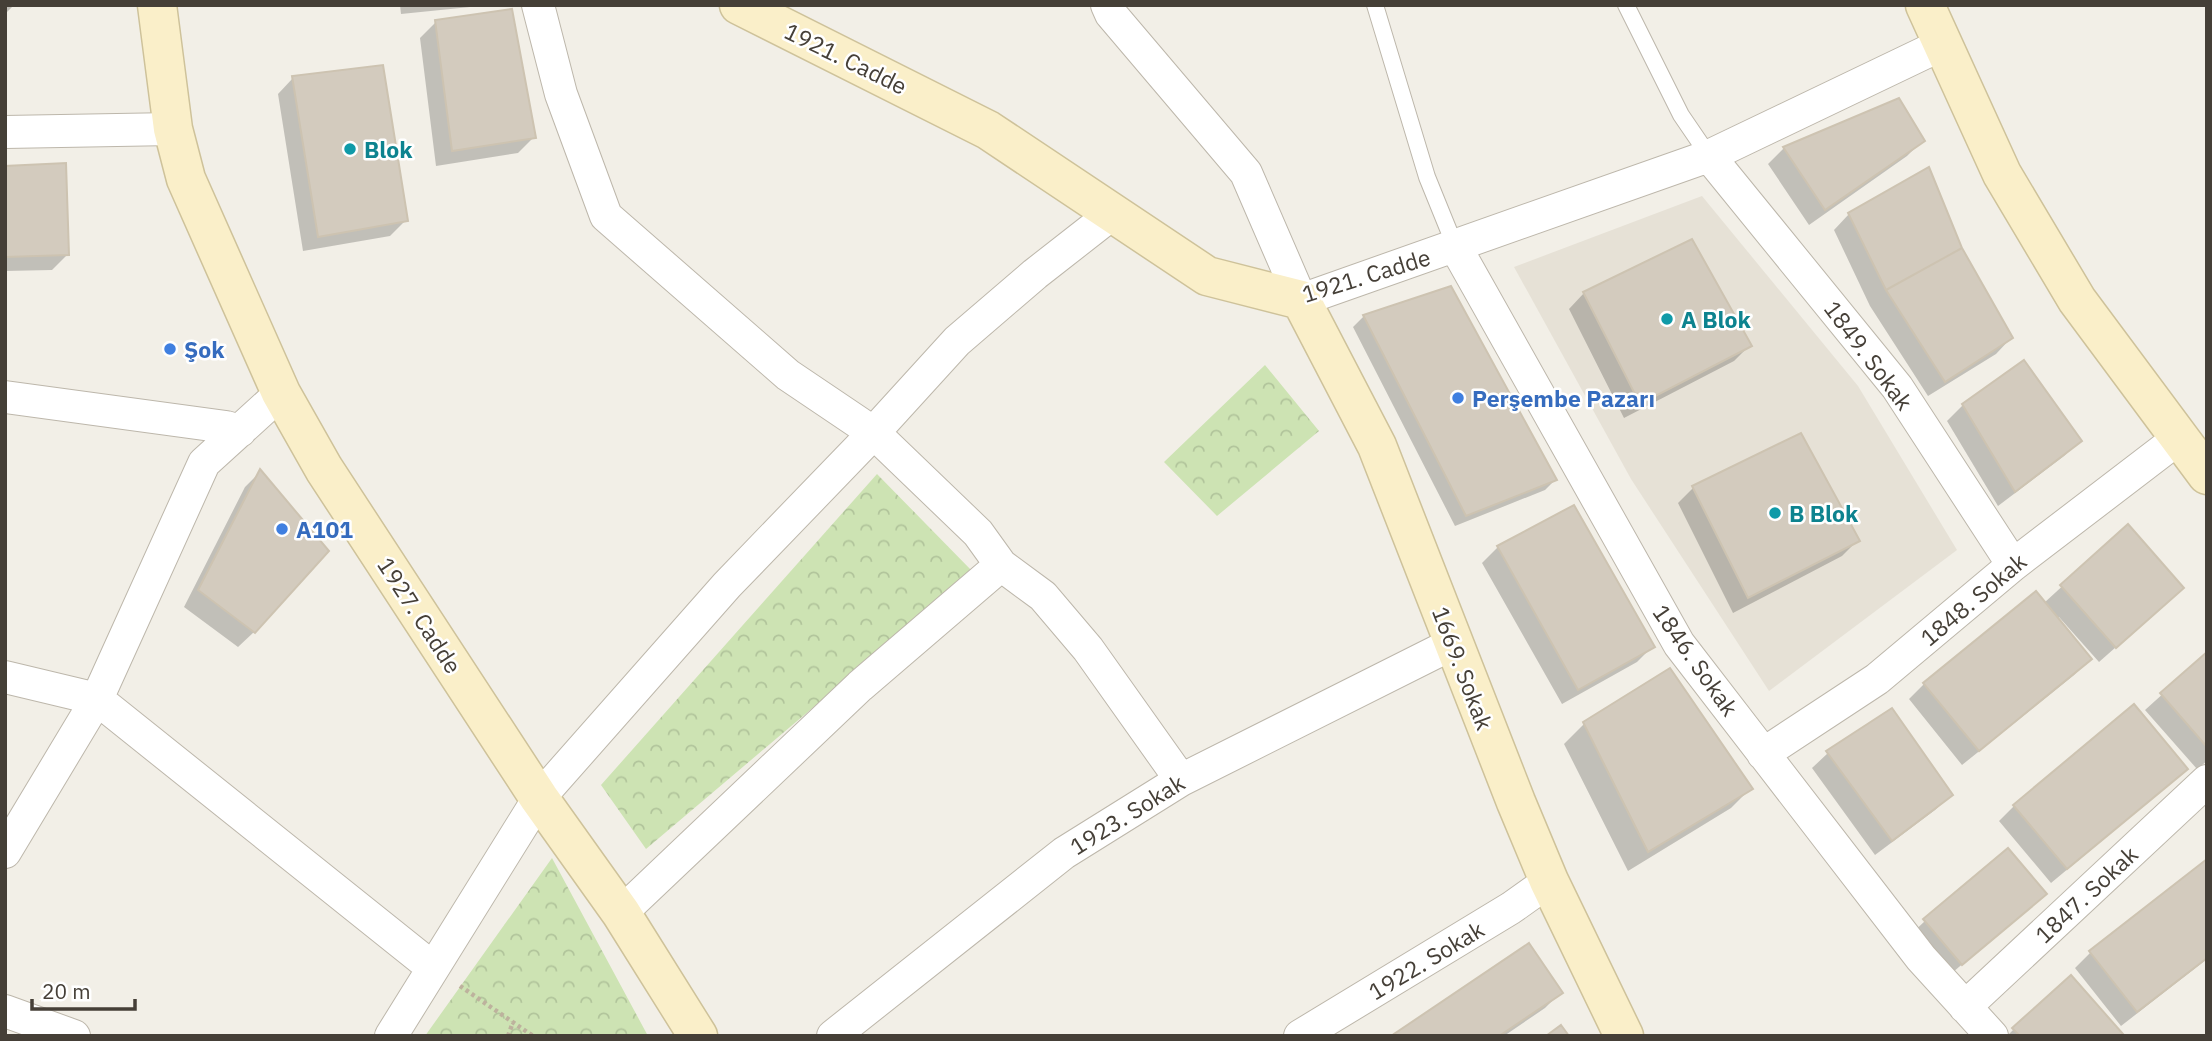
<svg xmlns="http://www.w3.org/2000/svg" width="2212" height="1041" viewBox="0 0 2212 1041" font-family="'IBM Plex Sans',sans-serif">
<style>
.residential{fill:#e6e1d6}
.park{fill:url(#park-crowns)}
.shadow{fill:#0003}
.building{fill:#d3cbbe;stroke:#cdc3b1;stroke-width:2}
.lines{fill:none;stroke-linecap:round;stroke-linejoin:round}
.lane-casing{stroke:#bdb7ab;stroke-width:18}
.street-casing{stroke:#bdb7ab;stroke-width:34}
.secondary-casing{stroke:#cec29a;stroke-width:41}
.path{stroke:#bdb29d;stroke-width:4.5;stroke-dasharray:3.5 3.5;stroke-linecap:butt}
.lane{stroke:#fff;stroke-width:16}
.street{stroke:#fff;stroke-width:32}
.secondary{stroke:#faefc9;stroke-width:38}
.culture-dot{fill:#0f9aa8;stroke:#fff;stroke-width:2.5}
.shop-dot{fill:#3f7fe0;stroke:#fff;stroke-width:2.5}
.labels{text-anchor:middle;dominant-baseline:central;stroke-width:5;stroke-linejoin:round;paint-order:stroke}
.street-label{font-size:23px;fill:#453f37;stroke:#fff}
.culture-label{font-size:23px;font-weight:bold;fill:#0d838f;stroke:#fff;text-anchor:start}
.shop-label{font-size:23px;font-weight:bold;fill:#366cbe;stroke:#fff;text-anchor:start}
</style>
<defs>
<pattern id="park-crowns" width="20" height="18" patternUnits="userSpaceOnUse" patternTransform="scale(1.75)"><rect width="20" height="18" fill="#cde3b3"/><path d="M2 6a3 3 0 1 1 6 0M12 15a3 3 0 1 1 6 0" fill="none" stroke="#b1c49b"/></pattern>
</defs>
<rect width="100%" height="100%" fill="#f2efe7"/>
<!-- residential -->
<path class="residential" d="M1702,196L1858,386L1957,550L1769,691L1631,479L1514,267Z"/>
<!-- park -->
<path class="park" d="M1265,365L1319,431L1217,516L1164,462Z
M877,474L973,572L646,849L601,785Z
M552,858L648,1036H425Z"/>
<!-- shadow -->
<path class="shadow" d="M5,5H14L7,12Z
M400,5H490L401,14Z
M436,22L534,137L518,153L436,166L420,38Z
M293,78L406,220L390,236L303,251L278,94Z
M1898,100L1923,140L1907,156L1809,225L1768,164L1784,148Z
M5,168L68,254L52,270L5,271Z
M1849,214L1961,248L2011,338L1996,354L1928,396L1870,306L1834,230Z
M1584,293L1749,346L1734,361L1624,418L1569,309Z
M1364,316L1555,480L1545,490L1455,526L1353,327Z
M1963,405L2080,441L2064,456L1998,506L1947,421Z
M260,472L254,632L238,647L184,607L245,487Z
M1693,488L1858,540L1842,556L1733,613L1678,503Z
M2128,526L2166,603L2099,662L2059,617L2057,619L2089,659L2074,675L1962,765L1909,699L1924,684L2044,603Z
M1498,547L1653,646L1637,662L1562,704L1482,563Z
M2207,654V761L2197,769L2145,710Z
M1584,724L1751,788L1731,808L1628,871L1564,744Z
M1828,753L1951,795L1935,810L1875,855L1812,768Z
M2185,769L2170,784L2051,883L1999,821L2014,806Z
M2207,861V959L2121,1026L2075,968L2090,953Z
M2044,894L1945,979L1909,936L1925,921Z
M1561,992L1545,1008L1504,1036H1394Z
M2014,1029L2118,1036H2007Z"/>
<!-- building -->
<path class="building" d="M512,9L536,138L452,151L435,20Z
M383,65L408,221L318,237L292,76Z
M1899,98L1925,141L1825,210L1783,147Z
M66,163L69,255L5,257V166Z
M1929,167L1962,248L1886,290L1848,213Z
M1692,239L1752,346L1640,404L1583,292Z
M1962,248L2013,338L1945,382L1886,290Z
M1451,286L1557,480L1466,516L1363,315Z
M2024,360L2082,441L2015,492L1962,404Z
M1801,433L1860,541L1748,598L1692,486Z
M260,469L329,551L255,633L198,590Z
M1574,505L1655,647L1578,690L1497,546Z
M2128,524L2184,588L2116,648L2060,585Z
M2036,591L2092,659L1979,751L1923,683Z
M2207,652V747L2160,693Z
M1670,668L1753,789L1648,852L1583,722Z
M2134,704L2188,769L2067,869L2013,805Z
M1892,708L1953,795L1892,841L1826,751Z
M2008,848L2047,894L1962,965L1923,919Z
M2207,859V958L2137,1012L2089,951Z
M1529,943L1563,993L1499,1036H1391Z
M2071,975L2123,1034L2121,1036H2020L2012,1028Z
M1561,1025L1569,1036H1546Z"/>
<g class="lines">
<defs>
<path id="lane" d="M1375,5L1427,177L1455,246
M1626,5L1681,115L1709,156"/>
<path id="street" d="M538,5L561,94L606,216L788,375L874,433L978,533L1001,565L1043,596L1088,649L1181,780
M1107,5L1111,14L1246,173L1301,300L1709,156L1943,44
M5,132L173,129
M1709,156L1897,387L2013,565
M1455,246L1679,644L1921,958L1992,1036
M5,397L226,427L240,431
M5,677L97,699L433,968
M1763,754L1877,679L2013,565L2179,438
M5,852L97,699L204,463L281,393
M621,913L860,686L1001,565
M1965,1007L2207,781
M5,1011L74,1036
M391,1036L539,798L727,585L865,442L957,341L1035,274L1113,213
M833,1036L1064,853L1181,780L1454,643
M1300,1036L1511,908L1549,881"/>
<path id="secondary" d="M157,5L173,129L186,179L281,393L324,469L539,798L621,913L698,1036
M739,5L988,130L1207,276L1301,300L1377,446L1516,802L1549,881L1624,1036
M1925,5L2002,174L2077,300L2207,475"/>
</defs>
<!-- lane casing -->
<use href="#lane" class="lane-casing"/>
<!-- street casing -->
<use href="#street" class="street-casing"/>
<!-- secondary casing -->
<use href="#secondary" class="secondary-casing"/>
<!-- path -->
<path class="path" d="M460,986L533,1036
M508,1036L513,1022"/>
<!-- lane -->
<use href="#lane" class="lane"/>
<!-- street -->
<use href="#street" class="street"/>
<!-- secondary -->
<use href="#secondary" class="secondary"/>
</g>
<!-- markers -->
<g class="culture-dot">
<circle cx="350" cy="149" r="7"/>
<circle cx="1667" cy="319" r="7"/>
<circle cx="1775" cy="513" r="7"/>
</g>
<g class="shop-dot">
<circle cx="170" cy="349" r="7"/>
<circle cx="1458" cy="398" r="7"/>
<circle cx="282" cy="529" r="7"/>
</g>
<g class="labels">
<!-- street labels -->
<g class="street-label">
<text transform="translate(846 58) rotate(26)">1921. Cadde</text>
<text transform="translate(1366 275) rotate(-17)">1921. Cadde</text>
<text transform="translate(1869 355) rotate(53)">1849. Sokak</text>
<text transform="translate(1973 599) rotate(-40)">1848. Sokak</text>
<text transform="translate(420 615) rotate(57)">1927. Cadde</text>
<text transform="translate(1696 660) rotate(55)">1846. Sokak</text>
<text transform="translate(1463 668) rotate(69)">1669. Sokak</text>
<text transform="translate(1127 814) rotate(-32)">1923. Sokak</text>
<text transform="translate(2086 894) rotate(-43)">1847. Sokak</text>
<text transform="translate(1426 960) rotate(-31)">1922. Sokak</text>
</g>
<!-- culture labels -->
<g class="culture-label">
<text x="364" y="149">Blok</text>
<text x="1681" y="319">A Blok</text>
<text x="1789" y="513">B Blok</text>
</g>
<!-- shop labels -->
<g class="shop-label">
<text x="184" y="349">Şok</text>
<text x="1472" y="398">Perşembe Pazarı</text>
<text x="296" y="529">A101</text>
</g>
</g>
<!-- border -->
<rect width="2212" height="1041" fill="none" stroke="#453f37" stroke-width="14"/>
<!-- scale -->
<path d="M32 999v10h103v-10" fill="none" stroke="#453f37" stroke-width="3.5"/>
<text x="42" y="999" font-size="21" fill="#453f37" stroke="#ffffff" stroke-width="5" paint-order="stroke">20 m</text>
</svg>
